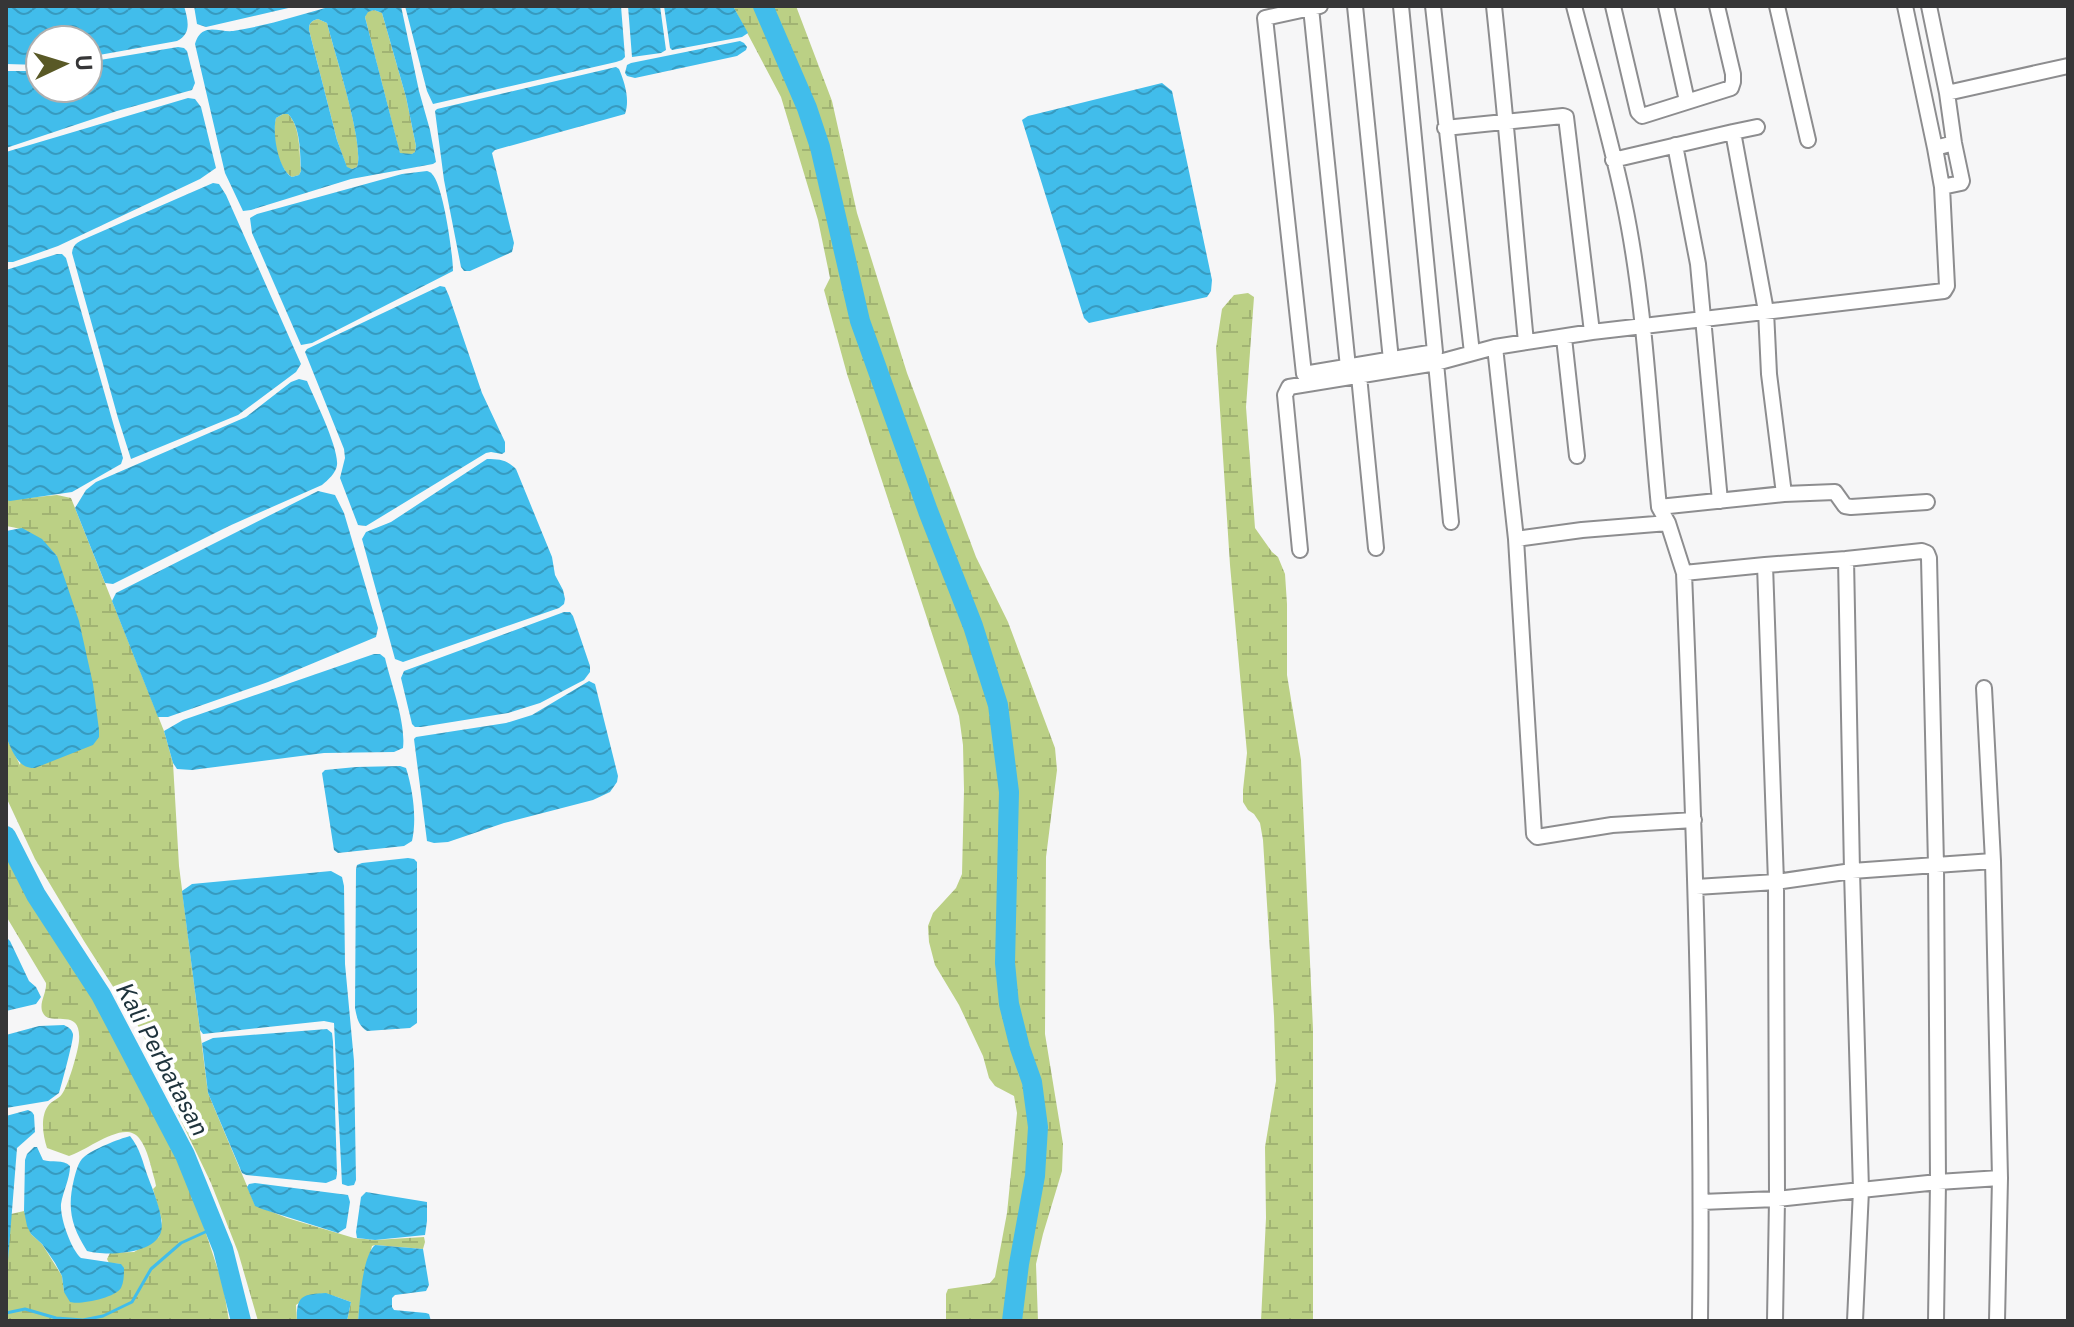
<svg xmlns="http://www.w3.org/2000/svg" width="2074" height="1327" viewBox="0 0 2074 1327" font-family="'Public Sans',sans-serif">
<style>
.wetland{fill:url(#wetland-marsh)}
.water{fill:url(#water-waves);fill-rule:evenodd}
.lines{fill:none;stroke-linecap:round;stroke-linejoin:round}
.stream{stroke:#41bdeb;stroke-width:3}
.river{stroke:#41bdeb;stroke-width:20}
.minor-casing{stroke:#8d8d8f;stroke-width:18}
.minor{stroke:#fff;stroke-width:14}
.labels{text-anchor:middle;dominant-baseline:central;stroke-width:8;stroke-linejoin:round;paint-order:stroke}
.water-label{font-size:24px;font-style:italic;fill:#1e333c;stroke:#fff}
</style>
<defs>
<pattern id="wetland-marsh" width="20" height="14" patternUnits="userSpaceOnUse" patternTransform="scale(2)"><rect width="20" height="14" fill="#bbd085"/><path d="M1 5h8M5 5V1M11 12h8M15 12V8" fill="none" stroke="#a1b373"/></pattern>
<pattern id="water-waves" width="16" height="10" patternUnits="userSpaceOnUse" patternTransform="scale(2)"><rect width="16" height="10" fill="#41bdeb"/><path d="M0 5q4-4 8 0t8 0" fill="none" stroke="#379abf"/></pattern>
</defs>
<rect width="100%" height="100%" fill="#f6f6f7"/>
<!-- wetland -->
<path class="wetland" d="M733,6H796L832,101L857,213L907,373L976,557L1008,622L1055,748L1057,770L1046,857L1045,1034L1063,1144L1062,1171L1043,1234L1036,1264L1038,1321H946V1294L948,1289L990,1283L995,1277L1007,1213L1017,1113L1014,1096L995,1086L989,1078L983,1056L959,1005L935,965L929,942L928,926L933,913L956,888L962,874L964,790L963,745L959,716L847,374L824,290L830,278L818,220L781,97Z
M374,10L382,13L406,97L416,146L415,152L412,154H400L365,17L367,12Z
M318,19L327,23C334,51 365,144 357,167L352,169L347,168L337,140L309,30C309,23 311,21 318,19Z
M283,114H288C301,127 299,153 301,171L299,175L292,177C277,168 271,134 276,118Z
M1248,293L1254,297L1246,407L1255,528L1272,552L1278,557L1285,574L1287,604V675L1301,760L1313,1029V1321H1261L1266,1218L1265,1147L1276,1081L1274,1016L1263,840L1260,823L1254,814L1248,810L1243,802V790L1247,753L1230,565L1216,348L1222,309L1234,295Z
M57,495L71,498L164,731L173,763L179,866L208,1093L255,1205L287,1218L354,1238L375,1240L424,1237L425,1242L423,1249L375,1245L372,1246L362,1286L358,1321H347L351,1302C325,1293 320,1288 296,1305L297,1321H258L238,1252L211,1183L174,1106L156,1061L140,1029L84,941L35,859L6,797V737L20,765L57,556C42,539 29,529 6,526V500Z
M6,854L116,1035L174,1146L190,1185L223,1285L229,1321H6V1286L11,1214L24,1211L31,1234L42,1244L62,1276L64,1292L121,1264L109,1263L107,1259L110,1253L134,1252L159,1237L162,1221L153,1189L156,1186L155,1181C151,1168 148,1149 139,1138C124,1119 87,1151 69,1156L47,1148C43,1136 40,1117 48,1106C52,1100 58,1100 62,1094C68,1086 78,1052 79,1041C82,1005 50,1028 43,1013C38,1004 47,993 46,983L6,916Z"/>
<!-- water -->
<path class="water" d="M6,6H184C188,20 192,34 177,41L88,57V40H40V65L6,64Z
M194,6H297L206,27L197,24Z
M332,6H401L419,91L430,130L436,162L433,164L351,179L251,210L243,211L225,173L195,44C197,37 200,32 207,30C215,28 224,32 233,31C266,26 300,15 332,6ZM374,10L382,13L406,97L416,146L415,152L412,154L400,153L365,17L368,12ZM318,19L327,23C334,51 365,145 357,167L352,169L347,167L337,140L309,30C309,23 311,21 318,19ZM283,114H288C301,127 300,153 301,171L299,175L292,177C278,169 272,133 276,118Z
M405,6H621L625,57L622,60L616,62L433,104L427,91Z
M628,6H660L666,50L661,53L632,57Z
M664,6H733L748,33L742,37L672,50L670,48Z
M740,41L744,43L747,47L746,50L737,56L635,78L627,76L625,73L627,65L631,63Z
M178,47L184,48L187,51L195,83L192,90L117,111L6,148V71H40V88H88V62Z
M616,67L619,69C625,83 630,100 625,114L495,150L492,153L514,243L512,252L470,271H464L461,267L444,180L435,111L437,109Z
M1162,83L1172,91L1212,280L1211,291L1207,297L1089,323L1084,318L1022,120L1028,116Z
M188,98L195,99L201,107L216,168L200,179L58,246L13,262H6V152Z
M427,171C429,172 431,172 432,174C443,184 453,254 453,271L312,343L301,345L252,233L250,218L257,214L402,174Z
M213,183L219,184L226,195L301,364L296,372L238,415L131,459L118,418L72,253C73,243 80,241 89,237Z
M57,254H62L66,258L123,458L121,464L72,492L10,501L6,500V270Z
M440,286L445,287L449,296L482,393L505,442V452L502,454L491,452L486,453L366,526L358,525L340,478L345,458L344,449L305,352L307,349Z
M299,379L307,381C314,398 339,448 337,465C336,473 328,480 322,485L229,526L113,584L105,583L75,508L86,490L96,482L246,417L291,382Z
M487,459C500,459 507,460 516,469L552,557L555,575L563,590L565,599L564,604L559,608L403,662L395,659L362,539L366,532L391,522Z
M318,491L335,495L344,513L378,628L376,637L268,682L168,717H158L112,601L116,593Z
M22,528L42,539L57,556L79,621L93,684L99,730V737L93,745L35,768C18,769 13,752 6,737V531Z
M564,612H570L573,616L590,666V672L584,680L540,703L508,713L421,727H415L412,724L401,678L404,671Z
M374,654H380L385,658C391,684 406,722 403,748L394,752L324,753L192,770L177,769L173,763L164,731L183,720Z
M589,681L595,684L618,776L617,782L610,792L593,800L504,823L448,842L434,843L427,841L415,747L414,739L416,737L506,723L532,715Z
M400,766L406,768C413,790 417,819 412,841L404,846L338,853L334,850L322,773L325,770L356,767Z
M408,858L414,859L417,862V1023L410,1028L367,1031C358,1025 357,1018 355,1008L356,869L357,865L362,863Z
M331,871L342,877L344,886L345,964L354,1061L356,1180L354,1185L348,1186L342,1184L334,1023L324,1021L203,1034L200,1030L182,891L192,884Z
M6,937L10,941L29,981L36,987L41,997L36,1004L6,1011Z
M64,1025C69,1028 71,1028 73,1034C74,1039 61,1086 59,1093L48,1101L6,1108V1035L39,1026Z
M327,1029L332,1033L333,1042L337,1174L336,1179L326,1183L246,1175L242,1173L208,1093L202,1043L213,1038Z
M28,1110L32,1112L34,1115L35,1132L17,1148L6,1286V1116Z
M130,1136C140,1148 143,1163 148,1177C153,1190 165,1219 161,1232C154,1255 105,1256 87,1251C71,1226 67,1208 74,1179C76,1172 78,1162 84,1157C93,1149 119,1139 130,1136Z
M34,1147H37L43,1160C52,1163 63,1159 70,1166C70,1179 63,1191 61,1204C60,1218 71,1249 81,1258L121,1264L124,1268C124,1274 124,1282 121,1288C115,1298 80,1305 70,1302L64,1292L62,1276L55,1263L42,1244L31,1234L27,1226L24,1211L25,1160L27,1154Z
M255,1183L348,1195L350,1202L346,1228L338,1233L262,1209L255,1206L247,1187L249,1184Z
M366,1192L427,1202V1221L425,1235L375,1240L357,1238L356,1232L361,1197Z
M375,1245L423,1249L429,1285L426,1291L395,1295L392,1298V1307L394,1310L426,1313L429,1314L431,1321H358C360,1302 362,1257 375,1245Z
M326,1293L351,1302L347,1321H297C296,1296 302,1294 326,1293Z"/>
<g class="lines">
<!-- stream -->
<path class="stream" d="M6,1313L25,1309L56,1318L83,1320L103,1316L132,1302L151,1269L181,1243L214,1228"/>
<!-- river -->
<path class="river" d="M763,6L807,108L820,147L860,321L928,511L973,626L998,705L1009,792L1005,963L1009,1004L1020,1048L1032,1082L1038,1127L1035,1176L1019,1264L1012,1321
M6,836L36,895L101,995L185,1155L223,1249L241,1321"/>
<defs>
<path id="minor" d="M1320,6L1265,18L1304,374L1435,352L1401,6
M1355,6L1391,360
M1433,6L1472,353
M1494,6C1506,118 1515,230 1526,342
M1574,6C1591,71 1610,136 1624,202C1645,302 1649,406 1659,507L1668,523L1684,573C1694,822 1703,1071 1700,1321
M1613,6L1638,112L1642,116L1731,88L1733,82V74L1717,6
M1666,6L1687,101
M1777,6L1808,140
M1905,6L1935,148
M1929,6L1947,93L1954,143L1962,181L1961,183L1942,187
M1311,8L1348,367
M1947,93L2068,66
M1445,128L1563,116L1566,117L1592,332
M1733,132L1757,127
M1675,145L1698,264L1720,501
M1613,160L1733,132L1766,311L1769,374L1784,494
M1564,338L1577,456
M1495,347L1516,539L1534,834L1537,837L1612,825L1694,820
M1436,363L1451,522
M1359,376L1376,548
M1659,507L1784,494L1835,492L1845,506L1851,507L1927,502
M1516,539L1582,530L1668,523
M1300,550L1285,395L1289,387L1436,363L1495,347L1592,332L1944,291L1947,286L1942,187L1935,148L1954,143
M1846,559L1922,551L1927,553L1929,558L1936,865L1993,861L1984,688
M1765,565L1846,559L1852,871L1936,865L1938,1182L2000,1178L1997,1321
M1684,573L1765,565L1776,882L1852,871L1861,1190L1938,1182L1936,1321
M1993,861L2000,1178
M1696,887L1776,882L1777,1199L1861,1190L1855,1321
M1701,1202L1777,1199L1775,1321"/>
</defs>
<!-- minor casing -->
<use href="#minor" class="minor-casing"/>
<!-- minor -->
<use href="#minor" class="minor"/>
</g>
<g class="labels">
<!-- water labels -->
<g class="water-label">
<text transform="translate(163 1059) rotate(62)">Kali Perbatasan</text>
</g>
</g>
<!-- border -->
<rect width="2074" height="1327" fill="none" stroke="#363637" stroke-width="16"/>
<!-- north arrow -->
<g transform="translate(64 64) rotate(86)"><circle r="38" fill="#ffffff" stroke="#afafaf" stroke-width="2"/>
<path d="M0-6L14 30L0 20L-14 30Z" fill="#595926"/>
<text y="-12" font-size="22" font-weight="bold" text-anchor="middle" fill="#363637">U</text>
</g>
</svg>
